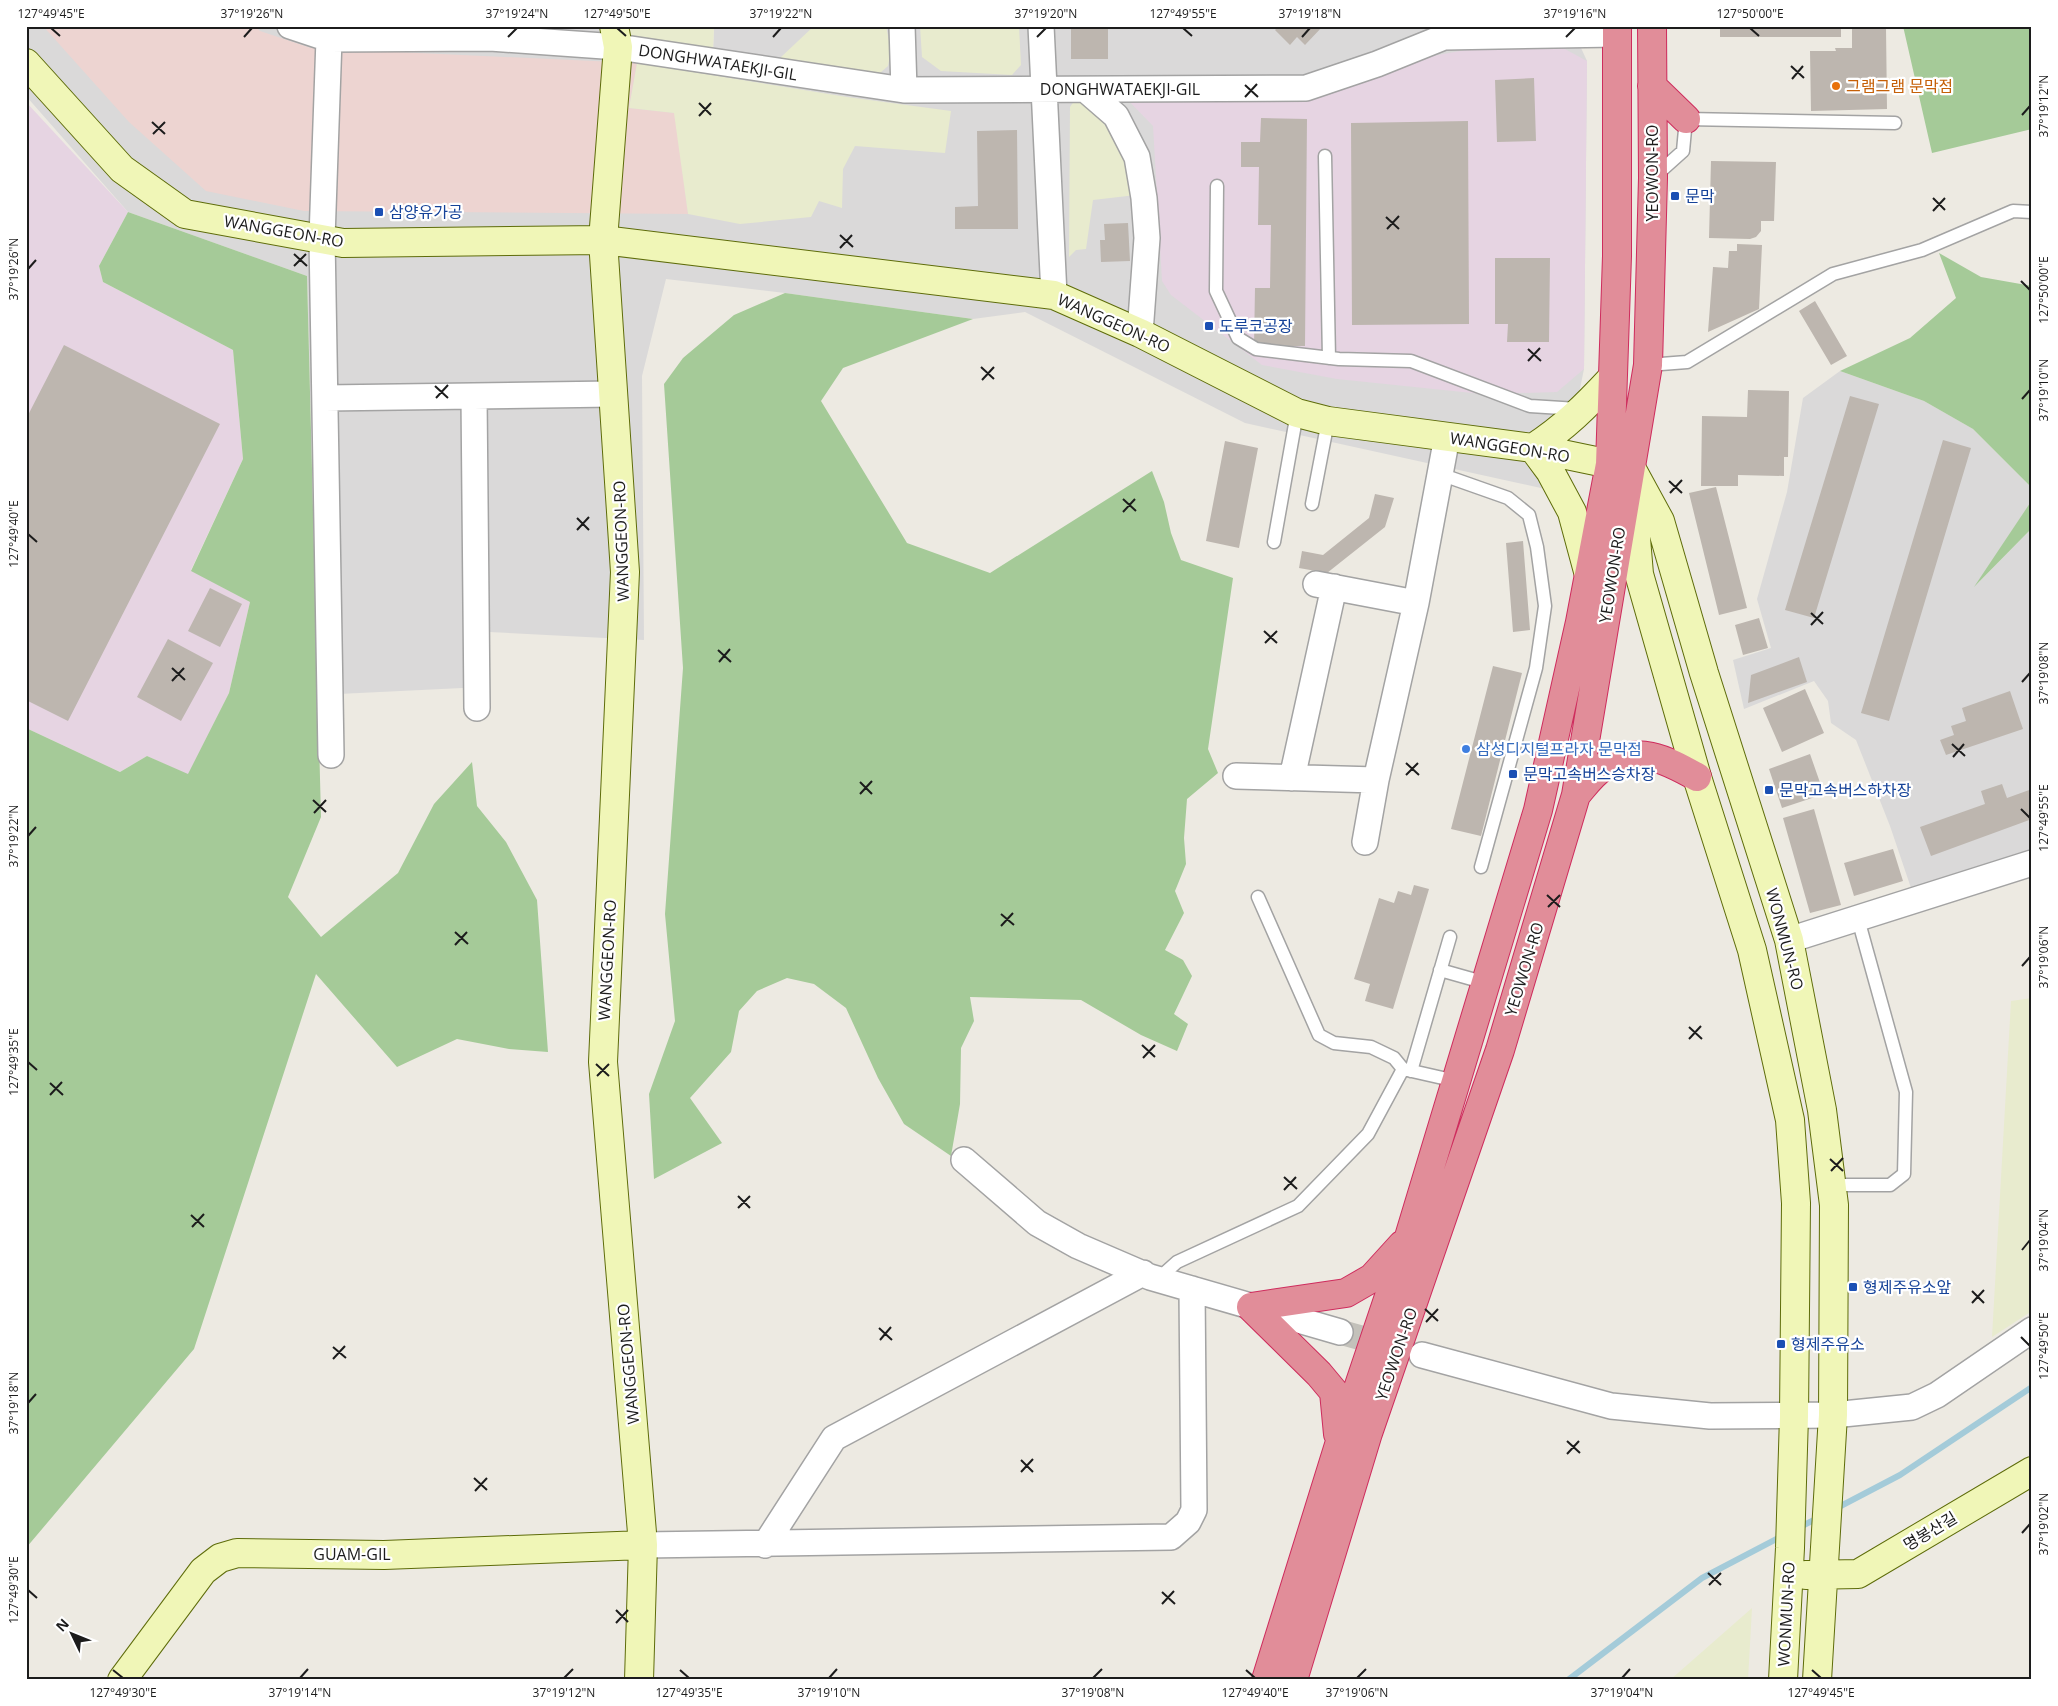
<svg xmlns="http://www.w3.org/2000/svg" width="2058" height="1706" viewBox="0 0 2058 1706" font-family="'Open Sans','Noto Sans KR',sans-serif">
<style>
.residential{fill:#dad9d9}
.commercial{fill:#edd4d1}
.industrial{fill:#e6d4e2}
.farmland{fill:#e8ebce}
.forest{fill:#a5ca98}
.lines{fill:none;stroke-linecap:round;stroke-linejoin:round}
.stream{stroke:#a4cbd9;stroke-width:6}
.building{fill:#bdb6af}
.street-tunnel{stroke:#c3c1ba;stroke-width:25;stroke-dasharray:25 12;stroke-linecap:butt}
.lane-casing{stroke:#a3a3a3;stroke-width:15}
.street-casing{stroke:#a3a3a3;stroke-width:28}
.secondary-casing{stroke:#5e6c0a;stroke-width:30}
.highway-casing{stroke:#ce2c5d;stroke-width:30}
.lane{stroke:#fff;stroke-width:12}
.street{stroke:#fff;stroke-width:25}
.secondary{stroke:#f0f6b7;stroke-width:28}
.highway{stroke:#e18d99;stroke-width:28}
.ticks{fill:none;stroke:#1c1c1c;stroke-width:2}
.food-dot{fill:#e8710a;stroke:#fff;stroke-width:2}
.transit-dot{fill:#1a4fb4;stroke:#fff;stroke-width:2}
.shop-dot{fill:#3f7fe0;stroke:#fff;stroke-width:2}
.labels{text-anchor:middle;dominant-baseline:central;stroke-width:4.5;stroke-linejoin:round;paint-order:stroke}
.street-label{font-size:16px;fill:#1c1c1c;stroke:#fff}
.food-label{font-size:16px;fill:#c56008;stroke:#fff;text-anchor:start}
.transit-label{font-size:16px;fill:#164399;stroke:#fff;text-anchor:start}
.shop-label{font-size:16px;fill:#366cbe;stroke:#fff;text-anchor:start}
.neatline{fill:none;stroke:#1c1c1c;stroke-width:2}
.ticks-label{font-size:12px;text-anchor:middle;fill:#1c1c1c}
</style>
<rect width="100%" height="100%" fill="#edeae2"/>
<!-- residential -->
<path class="residential" d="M26,26H622L713,52L714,26H1571L1587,61L1584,369L1559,492L1245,423L1025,312L973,319L785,293L666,279L642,376L644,640L489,632L483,687L318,695L307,276L128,212L26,96Z
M1840,371L1924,401L1973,429L2032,488V500L1977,584L2032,528V849L1911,888L1890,826L1856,740L1831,723L1828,701L1814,681L1744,709L1733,660L1771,648L1757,599L1787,492L1803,398Z"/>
<!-- commercial -->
<path class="commercial" d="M43,26H255L260,31L311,48L637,63L629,108L675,113L688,214L304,211L206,191L129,122Z"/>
<!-- industrial -->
<path class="industrial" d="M1499,44L1563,48L1587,61L1584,369L1557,392L1482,394L1337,379L1262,365L1171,295L1162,281L1153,126L1124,96L1299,99L1399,62Z
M26,102L128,212L99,266L103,282L233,350L243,459L191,570L250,602L229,693L188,775L147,756L120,772L26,728Z"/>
<!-- farmland -->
<path class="farmland" d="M622,26H714L713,52L629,36Z
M814,26H886L891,50L888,66L880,73L780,58Z
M920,26H1019L1021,65L1012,75L941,71L922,57Z
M637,63L847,97L951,111L945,153L855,146L843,169L842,208L819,201L811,217L740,224L688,214L674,113L629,108Z
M1077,97H1083L1135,163L1136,195L1093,200L1086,249L1076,250L1069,257L1070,107Z
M2032,998V1311L1992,1337L2011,1001Z
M1752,1608L1748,1680H1670Z"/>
<!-- forest -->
<path class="forest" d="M1903,26H2032V129L1932,153Z
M128,212L307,276L321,817L288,897L321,937L398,873L434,804L472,762L477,806L506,842L537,900L548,1052L509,1049L457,1039L397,1067L316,974L194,1349L26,1548V728L120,772L147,756L188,774L229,693L250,602L191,571L243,459L233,350L103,282L99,266Z
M1939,253L1981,277L2032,286V488L1973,429L1924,401L1840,371L1910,338L1956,298Z
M785,293L973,319L843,368L821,401L907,543L990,573L1152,471L1164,502L1171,533L1181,560L1233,578L1208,749L1218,773L1187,799L1184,838L1186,864L1175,891L1184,913L1165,950L1183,960L1192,976L1174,1014L1188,1024L1177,1051L1141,1035L1081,1000L970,997L974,1021L961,1048L960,1104L951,1156L904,1124L878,1078L846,1008L814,984L787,978L757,991L739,1011L731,1052L690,1098L722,1143L654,1179L649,1094L675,1021L665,914L683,668L664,384L683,358L734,315Z
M2032,500V528L1974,587Z"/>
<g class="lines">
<!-- stream -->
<path class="stream" d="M1835,1509L1900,1475L2032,1387
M1798,1528L1820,1517
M1568,1680L1702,1578L1782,1536"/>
</g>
<!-- building -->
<path class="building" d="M1279,26H1323L1305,45L1297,37L1290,45L1275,30Z
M1720,26H1841V37H1720Z
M1108,28V59H1071V29Z
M1886,28L1887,109L1811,111L1810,51H1836L1835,48H1852V29Z
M1534,78L1536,141L1497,142L1495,80Z
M1261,118L1307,119L1305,346H1254L1255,288H1270L1271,225H1258L1259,167H1241V142H1260Z
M1468,121L1469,324L1352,325L1351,123Z
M1017,130L1018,229H955V207L978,206L977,131Z
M1711,161L1776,162L1774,221H1761V231L1756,237L1750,239L1709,238Z
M1128,223L1130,261L1101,262L1100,240H1105L1104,224Z
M1737,244L1762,245L1759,309L1708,332L1713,267L1728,268L1729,251H1737Z
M1495,258H1550L1549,342H1507L1508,324H1495Z
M1815,301L1847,356L1831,365L1799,311Z
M64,345L220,424L68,721L26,700V419Z
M1748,390L1789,391L1788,457H1784V476L1738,475V486H1701L1702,416L1747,417Z
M1850,396L1879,404L1814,618L1785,610Z
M1943,440L1971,448L1889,721L1861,713Z
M1225,441L1258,448L1239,548L1206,541Z
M1716,487L1747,608L1719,615L1689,493Z
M1375,494L1394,498L1385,527L1327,573L1299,568L1302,551L1323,555L1369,518Z
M1523,541L1530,630L1513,632L1506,543Z
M210,588L242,604L220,647L188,631Z
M1759,618L1768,648L1743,655L1735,625Z
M168,639L213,663L181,721L137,697Z
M1799,657L1807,682L1748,703L1751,675Z
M1493,666L1522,673L1481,836L1451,829Z
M1805,689L1824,733L1782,752L1763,708Z
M2010,691L2023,729L1946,755L1940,740L1954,735L1951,726L1966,721L1962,708Z
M1810,754L1824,794L1782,808L1769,769Z
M2002,784L2007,798L2032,789V819L1931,856L1920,827L1985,804L1981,791Z
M1814,809L1841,905L1810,913L1783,818Z
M1893,849L1903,881L1854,896L1844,863Z
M1414,885L1429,889L1393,1009L1365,1001L1370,984L1354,979L1379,898L1394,903L1398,891L1411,895Z"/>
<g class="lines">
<!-- street-tunnel -->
<path class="street-tunnel" d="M1340,1332L1393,1347"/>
<defs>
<path id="lane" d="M1325,156L1329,358
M1654,177L1683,151L1686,119L1895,123
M1217,186L1216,291L1238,338L1256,349L1339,359L1411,361L1530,406L1578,409
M1648,365L1687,362L1833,274L1922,250L2013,211L2032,212
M1440,474L1508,498L1529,515L1537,547L1545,606L1536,668L1481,867
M1312,504L1328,421
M1274,542L1297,413
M1258,897L1319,1035L1334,1043L1371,1047L1394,1058L1403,1069L1456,1081
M1440,970L1486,983
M1411,1071L1450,937
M1831,1185H1890L1904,1174L1906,1092L1858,919
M1158,1279L1177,1262L1298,1206L1368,1134L1403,1069"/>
<path id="street" d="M290,26L329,39L490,38L618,47L904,90L1306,88L1377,64L1444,37L1617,34
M902,26L904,90
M1041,26L1054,295
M329,39L322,238L331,755
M1086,90L1116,116L1137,157L1144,198L1147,238L1140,333
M474,396L477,708
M325,398L613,394
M1316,584L1416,603
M1236,776L1376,780
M1292,778L1334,587
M1365,842L1376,780L1416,603L1447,437
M1789,940L2032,863
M964,1160L1037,1223L1078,1246L1150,1277L1340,1332
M1422,1355L1611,1406L1710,1416L1833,1415L1912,1407L1937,1395L2032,1330
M643,1545L1171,1537L1188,1522L1194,1510L1192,1289
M765,1545L834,1438L1143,1273"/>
<path id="secondary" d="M614,26L618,47L603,240L625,572L603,1062L643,1545L639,1680
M26,63L122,169L185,214L343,243L603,240L1054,295L1140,333L1297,413L1328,421L1533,448L1610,464
M1630,466L1660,521L1704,673L1789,940L1822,1110L1834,1205L1833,1415L1817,1680
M1632,491L1639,574L1697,777L1752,950L1790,1120L1796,1203L1794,1416L1790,1548L1783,1680
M1589,575L1572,512L1550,471L1533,448C1565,427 1586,406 1612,378
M1806,1575L1858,1574L2032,1471
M122,1680L203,1571L220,1558L237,1553L384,1555L643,1545"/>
<path id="highway" d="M1652,86L1686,119
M1576,795C1584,786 1592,774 1603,767C1637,744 1665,759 1697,777
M1251,1307L1346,1293L1372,1278L1402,1245
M1251,1307L1319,1374L1334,1392L1338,1434
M1266,1680L1339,1445L1409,1237L1538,810L1580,622L1610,464L1617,256V26
M1293,1680L1368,1433L1500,1050L1576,795L1648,365L1653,178L1652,26"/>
</defs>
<!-- lane casing -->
<use href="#lane" class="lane-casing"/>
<!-- street casing -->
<use href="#street" class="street-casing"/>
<!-- secondary casing -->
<use href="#secondary" class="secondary-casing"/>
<!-- highway casing -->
<use href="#highway" class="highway-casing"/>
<!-- lane -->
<use href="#lane" class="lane"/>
<!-- street -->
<use href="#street" class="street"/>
<!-- secondary -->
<use href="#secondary" class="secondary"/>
<!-- highway -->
<use href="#highway" class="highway"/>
</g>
<!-- ticks -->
<path class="ticks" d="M51,28L60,36M617,28L626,36M1183,28L1192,36M1750,28L1759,36M244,37L252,28M508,37L517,28M773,37L781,28M1037,37L1046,28M1302,37L1310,28M1566,37L1575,28M1791,66L1804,78M1792,79L1803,66M1245,85L1258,97M1245,97L1257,84M699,103L711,115M2022,115L2030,106M699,116L711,103M152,122L165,134M153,134L165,122M1933,198L1945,210M1933,211L1945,198M1386,217L1399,229M1387,229L1399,216M840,235L853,247M840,248L852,235M294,254L307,266M294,266L306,254M28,269L36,260M2021,281L2030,290M1528,349L1541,361M1528,361L1540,348M981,367L994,379M982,380L994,367M435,386L448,398M436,398L448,385M2022,399L2030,390M1669,481L1682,493M1670,493L1682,480M1123,499L1136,511M1123,512L1135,499M577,518L589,530M577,530L589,517M28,534L37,542M1811,613L1823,624M1811,625L1823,612M1264,631L1277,643M1265,643L1277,631M718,650L731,662M719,662L730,649M172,668L185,680M172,681L184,668M2022,682L2030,673M1952,744L1965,756M1953,757L1964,744M1406,763L1419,775M1406,775L1418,763M860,782L872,794M860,794L872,781M313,800L326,812M2021,809L2030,818M314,813L326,800M28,836L36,827M1547,895L1560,907M1548,907L1560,895M1001,914L1014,925M1001,926L1013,913M455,932L468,944M455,945L467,932M2022,966L2030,957M1689,1027L1702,1039M1689,1039L1701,1026M1142,1045L1155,1057M1143,1058L1155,1045M28,1062L37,1070M596,1064L609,1076M597,1076L609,1064M50,1083L63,1095M50,1095L62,1082M1830,1159L1843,1171M1831,1171L1843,1158M1284,1177L1297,1189M1284,1190L1296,1177M738,1196L750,1208M738,1208L750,1196M191,1215L204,1227M192,1227L204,1214M2022,1250L2030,1240M1972,1291L1984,1303M1972,1303L1984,1290M1425,1309L1438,1321M1426,1322L1438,1309M879,1328L892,1340M2021,1337L2030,1346M880,1340L891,1327M333,1347L346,1358M333,1359L345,1346M28,1403L36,1394M1567,1441L1580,1453M1567,1454L1579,1441M1021,1460L1033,1472M1021,1472L1033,1459M474,1478L487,1490M475,1491L487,1478M2022,1533L2030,1524M1708,1573L1721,1585M1709,1585L1721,1573M28,1590L37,1598M1162,1592L1175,1604M1162,1604L1174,1591M616,1610L628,1622M616,1623L628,1610M113,1670L123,1678M680,1670L689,1678M1246,1670L1255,1678M1812,1670L1821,1678M300,1678L308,1669M564,1678L573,1669M829,1678L837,1669M1093,1678L1102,1669M1357,1678L1366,1669M1622,1678L1630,1669"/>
<!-- markers -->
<circle class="food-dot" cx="1836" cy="86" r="5"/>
<g class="transit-dot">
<rect x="1670" y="191" width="10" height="10" rx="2.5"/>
<rect x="374" y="207" width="10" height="10" rx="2.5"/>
<rect x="1204" y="321" width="10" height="10" rx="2.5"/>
<rect x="1508" y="769" width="10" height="10" rx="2.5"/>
<rect x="1764" y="785" width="10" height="10" rx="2.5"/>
<rect x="1848" y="1282" width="10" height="10" rx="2.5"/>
<rect x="1776" y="1339" width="10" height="10" rx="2.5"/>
</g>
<circle class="shop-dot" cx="1466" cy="749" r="5"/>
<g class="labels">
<!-- street labels -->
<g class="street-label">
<text transform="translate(718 62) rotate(9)">DONGHWATAEKJI-GIL</text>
<text x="1120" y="89">DONGHWATAEKJI-GIL</text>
<text transform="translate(1652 173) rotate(-90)">YEOWON-RO</text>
<text transform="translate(284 231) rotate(10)">WANGGEON-RO</text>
<text transform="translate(1114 323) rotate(24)">WANGGEON-RO</text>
<text transform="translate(1510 447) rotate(9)">WANGGEON-RO</text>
<text transform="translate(621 541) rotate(-92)">WANGGEON-RO</text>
<text transform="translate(1612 575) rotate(-81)">YEOWON-RO</text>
<text transform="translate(1785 939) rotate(75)">WONMUN-RO</text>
<text transform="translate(607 960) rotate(-87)">WANGGEON-RO</text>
<text transform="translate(1524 969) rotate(-73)">YEOWON-RO</text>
<text transform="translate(1396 1354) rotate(-71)">YEOWON-RO</text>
<text transform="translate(628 1364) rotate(-95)">WANGGEON-RO</text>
<text transform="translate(1930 1531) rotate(-31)">명봉산길</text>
<text x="352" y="1554">GUAM-GIL</text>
<text transform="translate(1786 1614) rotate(-87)">WONMUN-RO</text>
</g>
<!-- food labels -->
<g class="food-label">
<text x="1846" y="86">그램그램 문막점</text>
</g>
<!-- transit labels -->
<g class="transit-label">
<text x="1685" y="196">문막</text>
<text x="389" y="212">삼양유가공</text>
<text x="1219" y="326">도루코공장</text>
<text x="1523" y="774">문막고속버스승차장</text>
<text x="1779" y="790">문막고속버스하차장</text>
<text x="1863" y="1287">형제주유소앞</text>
<text x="1791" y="1344">형제주유소</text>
</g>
<!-- shop labels -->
<g class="shop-label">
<text x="1476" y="749">삼성디지털프라자 문막점</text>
</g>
</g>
<!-- border -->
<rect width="2058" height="1706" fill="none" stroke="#ffffff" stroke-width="55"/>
<!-- north arrow -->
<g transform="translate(72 1634) rotate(313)" stroke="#ffffff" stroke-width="4" paint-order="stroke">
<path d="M0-4L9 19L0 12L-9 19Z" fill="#1c1c1c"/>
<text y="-8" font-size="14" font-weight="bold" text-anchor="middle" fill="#1c1c1c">N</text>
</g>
<rect x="28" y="28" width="2002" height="1650" class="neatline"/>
<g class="ticks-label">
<text x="51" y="18">127°49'45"E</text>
<text x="252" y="18">37°19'26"N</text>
<text x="517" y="18">37°19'24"N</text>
<text x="617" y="18">127°49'50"E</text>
<text x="781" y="18">37°19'22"N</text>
<text x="1046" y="18">37°19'20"N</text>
<text x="1183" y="18">127°49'55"E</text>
<text x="1310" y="18">37°19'18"N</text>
<text x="1575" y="18">37°19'16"N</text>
<text x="1750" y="18">127°50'00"E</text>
<text transform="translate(2044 106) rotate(-90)" y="4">37°19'12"N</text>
<text transform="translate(14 269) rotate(-90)" y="4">37°19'26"N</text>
<text transform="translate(2044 290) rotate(-90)" y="4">127°50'00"E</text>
<text transform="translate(2044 390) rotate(-90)" y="4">37°19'10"N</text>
<text transform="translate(14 534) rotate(-90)" y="4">127°49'40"E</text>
<text transform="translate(2044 673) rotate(-90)" y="4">37°19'08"N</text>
<text transform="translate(2044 818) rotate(-90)" y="4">127°49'55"E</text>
<text transform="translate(14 836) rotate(-90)" y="4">37°19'22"N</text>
<text transform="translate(2044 957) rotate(-90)" y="4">37°19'06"N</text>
<text transform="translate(14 1062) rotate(-90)" y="4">127°49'35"E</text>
<text transform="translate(2044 1240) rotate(-90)" y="4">37°19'04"N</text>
<text transform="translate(2044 1346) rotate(-90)" y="4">127°49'50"E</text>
<text transform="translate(14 1403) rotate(-90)" y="4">37°19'18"N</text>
<text transform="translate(2044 1524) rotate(-90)" y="4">37°19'02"N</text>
<text transform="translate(14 1590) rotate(-90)" y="4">127°49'30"E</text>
<text x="123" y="1697">127°49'30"E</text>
<text x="300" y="1697">37°19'14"N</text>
<text x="564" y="1697">37°19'12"N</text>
<text x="689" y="1697">127°49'35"E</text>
<text x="829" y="1697">37°19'10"N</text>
<text x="1093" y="1697">37°19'08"N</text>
<text x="1255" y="1697">127°49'40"E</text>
<text x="1357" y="1697">37°19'06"N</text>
<text x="1622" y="1697">37°19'04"N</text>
<text x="1821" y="1697">127°49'45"E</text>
</g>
</svg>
